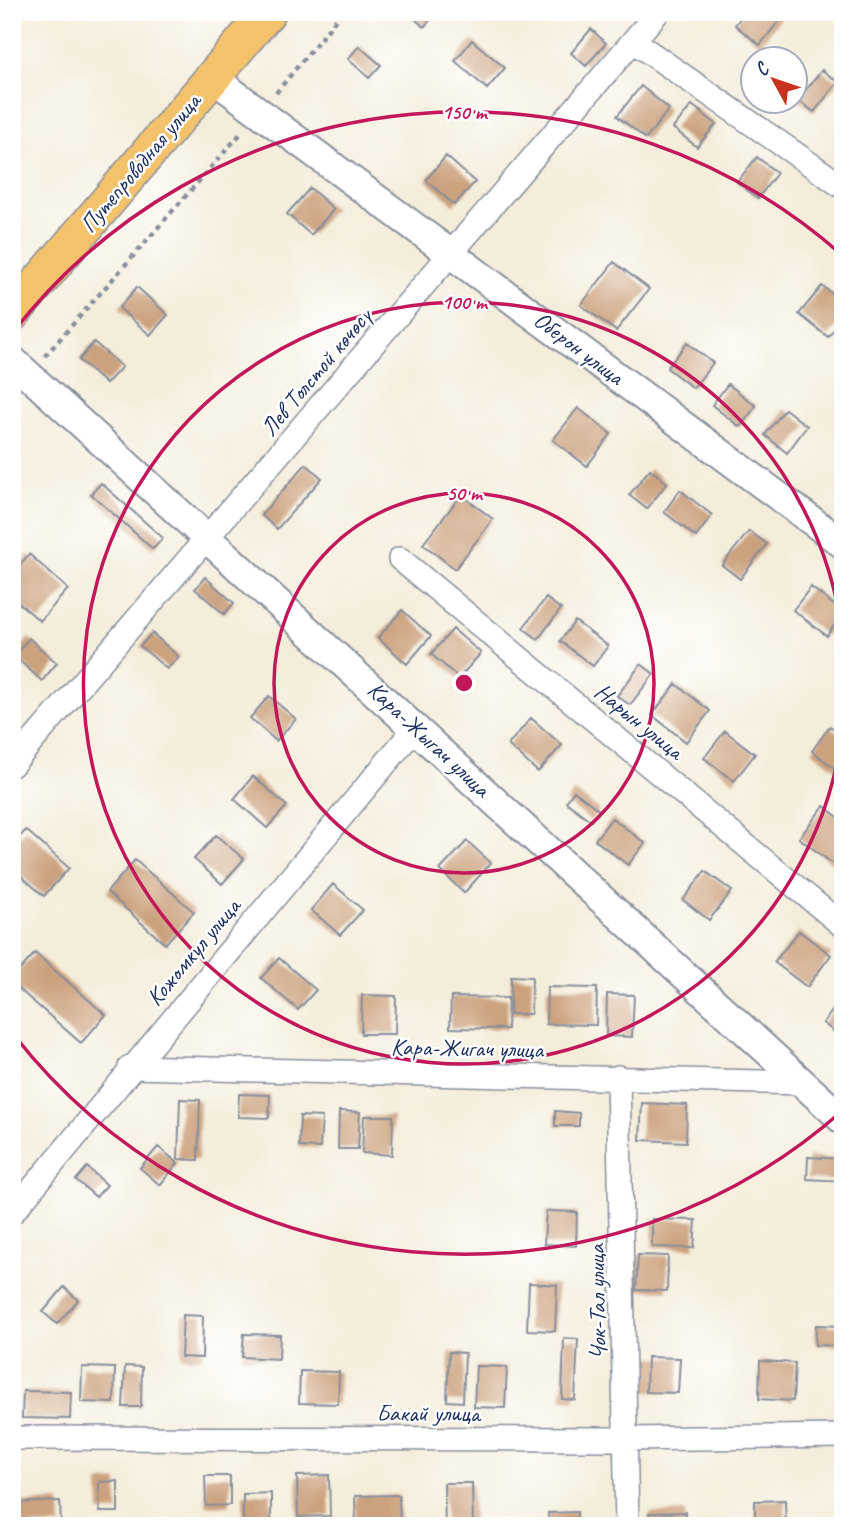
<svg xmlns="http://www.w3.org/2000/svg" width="855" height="1538" viewBox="0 0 855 1538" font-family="Caveat,sans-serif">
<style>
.building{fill:#cca27e}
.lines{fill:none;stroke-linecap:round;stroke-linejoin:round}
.minor-casing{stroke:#888e9c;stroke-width:26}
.tertiary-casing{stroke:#888e9c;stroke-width:32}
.primary-casing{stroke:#888e9c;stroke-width:38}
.path{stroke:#888e9c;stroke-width:4.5;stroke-dasharray:5 5;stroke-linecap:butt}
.minor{stroke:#fff;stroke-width:23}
.tertiary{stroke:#fff;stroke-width:28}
.primary{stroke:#f4c26a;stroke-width:35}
.ring{fill:none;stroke:#c2185b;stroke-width:3.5}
.labels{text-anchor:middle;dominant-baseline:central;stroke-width:5;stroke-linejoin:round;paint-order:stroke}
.street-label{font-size:24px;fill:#1b2f5e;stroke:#fff}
.centre{fill:#c2185b;stroke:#fff;stroke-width:3.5}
.ring-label{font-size:21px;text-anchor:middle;font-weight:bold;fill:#c2185b;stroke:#fff;stroke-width:5;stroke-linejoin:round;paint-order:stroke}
</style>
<rect width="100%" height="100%" fill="#fff"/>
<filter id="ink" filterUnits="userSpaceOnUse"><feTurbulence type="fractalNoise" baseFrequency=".0143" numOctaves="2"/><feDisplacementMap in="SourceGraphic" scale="14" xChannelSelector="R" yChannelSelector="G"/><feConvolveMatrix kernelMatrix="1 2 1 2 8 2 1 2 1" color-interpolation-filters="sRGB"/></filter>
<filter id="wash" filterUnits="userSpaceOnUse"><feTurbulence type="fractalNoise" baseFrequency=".00686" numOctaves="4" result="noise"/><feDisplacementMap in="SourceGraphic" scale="28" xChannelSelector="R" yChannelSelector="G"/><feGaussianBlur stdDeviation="1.57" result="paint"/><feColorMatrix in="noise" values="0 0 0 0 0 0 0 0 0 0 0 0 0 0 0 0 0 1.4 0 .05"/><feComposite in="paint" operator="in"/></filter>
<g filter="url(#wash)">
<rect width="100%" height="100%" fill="#f4edda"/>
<g id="blocks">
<!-- building -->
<path class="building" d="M407,12H437L424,27Z
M745,12H777L782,17L760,45L735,25Z
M591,29L606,43L586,66L571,53Z
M472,40L505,68L487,89L455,61Z
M359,46L381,65L369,78L348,59Z
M822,70L838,82L814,112L798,100Z
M641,86L669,109L646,139L617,116Z
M692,105L716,124L697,147L673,128Z
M446,156L475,182L454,205L426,180Z
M757,157L777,173L758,198L737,182Z
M310,188L334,209L311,235L287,214Z
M614,262L649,289L616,331L581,305Z
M822,286L843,302V318L828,337L799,314Z
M137,287L168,315L150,335L119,308Z
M94,342L122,367L106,384L79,360Z
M687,343L713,363L693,388L667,368Z
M728,384L756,406L740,427L712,405Z
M578,408L611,434L587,466L553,440Z
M785,409L807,426L787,453L765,435Z
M306,464L322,478L277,529L261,515Z
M650,469L667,483L647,509L629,495Z
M101,483L163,538L153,549L91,494Z
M680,490L712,515L696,537L664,512Z
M461,495L493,519L455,569L423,544Z
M749,531L767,544L740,579L722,565Z
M29,554L68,589L40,621L12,597V574Z
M205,577L234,603L224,614L195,589Z
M811,587L843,612L827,636L793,610Z
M546,598L561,609L538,639L523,628Z
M402,610L431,636L407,664L378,638Z
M575,621L608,646L593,666L560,641Z
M453,629L481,653L459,678L431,654Z
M152,633L179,657L167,669L140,646Z
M29,638L57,663L42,681L14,656Z
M641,664L654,674L630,705L617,696Z
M676,684L710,711L686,742L652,715Z
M269,696L296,719L276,741L250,718Z
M531,718L562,745L538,772L508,745Z
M830,726L843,736V775L812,751Z
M725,731L755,754L734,781L704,758Z
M253,776L287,806L267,828L234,799Z
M574,791L599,810L591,821L566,802Z
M824,806L843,821V851L833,864L799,838Z
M612,818L645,843L628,865L595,840Z
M26,830L69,868L44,896L12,868V845Z
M216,835L244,859L222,884L194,859Z
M467,841L491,863L464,893L440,870Z
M135,860L194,912L165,944L107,892Z
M705,871L732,891L709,920L683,900Z
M333,884L363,910L340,935L311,910Z
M799,931L831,955L807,987L774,962Z
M35,953L106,1015L81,1043L12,983V979Z
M279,958L316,990L298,1010L261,978Z
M511,976L532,977L531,1014H510Z
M547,987L597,988L596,1025L546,1024Z
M607,994L634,995L632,1037L606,1036Z
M362,995L396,996L395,1034H361Z
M451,997L508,998L507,1029L450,1028Z
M843,997V1039L823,1023Z
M239,1094L270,1095L269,1118L238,1117Z
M180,1099L200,1100L198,1160L178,1159Z
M642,1103L687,1105L686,1142L640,1140Z
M339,1111L360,1112L358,1149H338Z
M555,1111L579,1113V1126H555Z
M300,1116L322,1117L320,1148L299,1147Z
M364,1116H393L392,1155L362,1153Z
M158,1147L178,1163L160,1185L140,1168Z
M808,1157L843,1159V1181L807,1179Z
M87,1167L107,1185L96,1197L76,1180Z
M546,1211L577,1212L576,1246L544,1244Z
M652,1219L696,1220L694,1248L652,1247Z
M638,1255L668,1256L667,1291L636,1290Z
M529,1283L557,1285L555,1331L527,1330Z
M64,1287L78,1300L57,1324L43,1312Z
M183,1315L203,1316L202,1358L181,1357Z
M816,1325L843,1326V1346L815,1345Z
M244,1334L280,1335L279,1359L242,1357Z
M564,1338L578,1339L575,1400L562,1399Z
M449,1352L465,1353L463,1402L447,1401Z
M647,1357L680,1358L678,1393L646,1392Z
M760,1361L795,1363L793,1401L759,1399Z
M125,1366L142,1367L141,1407H123Z
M476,1366L507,1367L505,1408L474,1407Z
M82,1367L115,1368L114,1403L81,1402Z
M300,1371L339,1372L338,1404L299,1403Z
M23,1391L71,1392L70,1419L22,1418Z
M329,1475L330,1516L298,1517L297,1476Z
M205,1476H230V1505L206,1506Z
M118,1481V1512H100L99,1482Z
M444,1483H472L473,1526H445Z
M271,1493V1526H243V1494Z
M399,1495L400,1526H356L355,1496Z
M785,1500L786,1526H755V1501Z
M60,1501L61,1526H13V1503Z
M577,1512V1526H549L548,1513Z
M685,1512L686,1526H649V1513Z"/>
</g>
</g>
<g filter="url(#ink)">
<use href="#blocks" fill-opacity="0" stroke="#888e9c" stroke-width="2"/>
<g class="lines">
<defs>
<path id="minor" d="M633,41L843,187
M400,559L843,926
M12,765L658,12
M130,1067L802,1083
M618,1077L627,1526
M12,1213L416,727
M12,1438L627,1439L843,1436"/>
<path id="tertiary" d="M213,78L843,544
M12,360L843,1120"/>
<path id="primary" d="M12,314L268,12"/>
</defs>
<!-- minor casing -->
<use href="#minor" class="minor-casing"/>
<!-- tertiary casing -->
<use href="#tertiary" class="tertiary-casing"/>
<!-- primary casing -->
<use href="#primary" class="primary-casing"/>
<!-- path -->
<path class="path" d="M276,93L342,12
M45,356L243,131"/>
<!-- minor -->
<use href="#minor" class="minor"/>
<!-- tertiary -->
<use href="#tertiary" class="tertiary"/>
<!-- primary -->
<use href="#primary" class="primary"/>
</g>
</g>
<!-- distance rings -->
<g class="ring">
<circle cx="464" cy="683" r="190"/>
<path d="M843 726A381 381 0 1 1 843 640"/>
<path d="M842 1111A571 571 0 0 1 14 1035M14 331A571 571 0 0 1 842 255"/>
</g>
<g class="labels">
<!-- street labels -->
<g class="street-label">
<text transform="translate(140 163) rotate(-50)">Путепроводная улица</text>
<text transform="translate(579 348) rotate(37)">Оберон улица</text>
<text transform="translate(316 372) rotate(-50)">Лев Толстой көчөсү</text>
<text transform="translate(639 721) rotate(39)">Нарын улица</text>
<text transform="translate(429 739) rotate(43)">Кара-Жыгач улица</text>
<text transform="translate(193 952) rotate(-50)">Кожомкул улица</text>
<text transform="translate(467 1048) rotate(1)">Кара-Жигач улица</text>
<text transform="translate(597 1302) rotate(-91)">Чок-Тал улица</text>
<text x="428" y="1413">Бакай улица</text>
</g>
</g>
<circle cx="464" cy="683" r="10" class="centre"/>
<g class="ring-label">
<text x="464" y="119">150 m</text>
<text x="464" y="309">100 m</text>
<text x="464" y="500">50 m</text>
</g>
<!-- margin -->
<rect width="855" height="1538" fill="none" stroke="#fff" stroke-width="42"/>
<!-- north arrow -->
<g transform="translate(774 80) rotate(310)"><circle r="33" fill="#ffffff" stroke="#a4acbf" stroke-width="2"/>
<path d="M0-5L12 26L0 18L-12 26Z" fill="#c8321e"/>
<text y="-10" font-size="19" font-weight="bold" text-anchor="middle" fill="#1b2f5e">С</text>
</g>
</svg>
